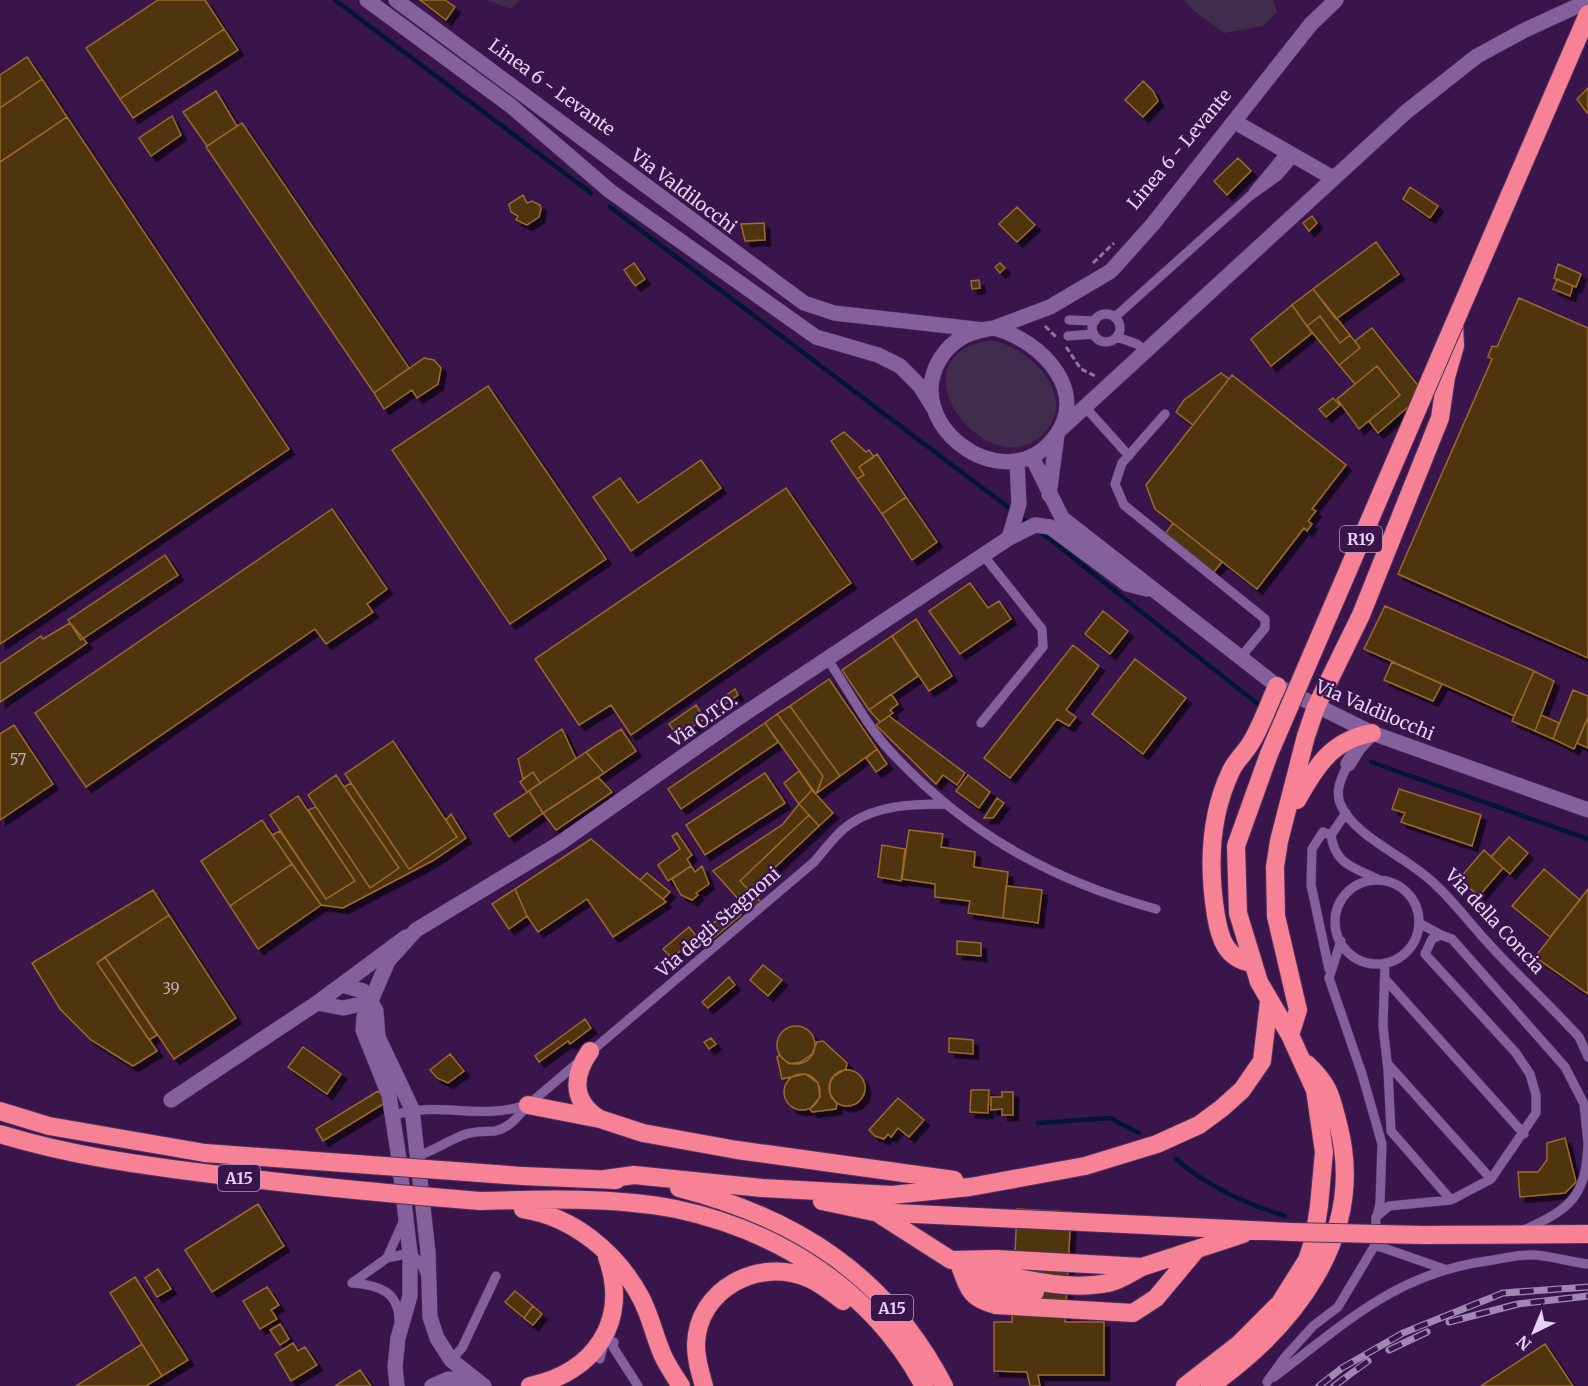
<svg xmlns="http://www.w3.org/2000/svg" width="1588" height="1386" viewBox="0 0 1588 1386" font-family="Merriweather,serif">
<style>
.green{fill:#412c4e}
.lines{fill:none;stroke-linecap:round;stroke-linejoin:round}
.stream{stroke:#001733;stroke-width:4.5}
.building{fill:#50350f;stroke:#9a6a2a;stroke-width:1.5;filter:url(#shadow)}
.service-casing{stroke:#4f3260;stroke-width:10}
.minor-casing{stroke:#4f3260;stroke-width:16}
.tertiary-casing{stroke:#4f3260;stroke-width:16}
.secondary-casing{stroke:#4f3260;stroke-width:16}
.motorway-casing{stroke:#4f3260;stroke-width:20}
.path{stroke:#9175a1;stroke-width:3;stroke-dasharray:6 3;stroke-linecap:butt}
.service{stroke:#84609c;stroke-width:9}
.minor{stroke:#84609c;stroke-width:15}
.tertiary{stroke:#84609c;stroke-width:15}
.secondary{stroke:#84609c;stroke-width:15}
.motorway{stroke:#f88295;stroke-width:18}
.rail-casing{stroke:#a187b1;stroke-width:7}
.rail{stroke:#39154c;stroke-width:4.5;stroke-dasharray:14;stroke-linecap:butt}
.motorway-bridge-casing{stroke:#4f3260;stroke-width:20;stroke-linecap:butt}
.motorway-bridge{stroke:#f88295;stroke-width:18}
.labels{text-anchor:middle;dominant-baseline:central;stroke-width:5;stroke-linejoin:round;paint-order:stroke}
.number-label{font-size:15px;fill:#c0abbb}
.shield{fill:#39154c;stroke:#b299c2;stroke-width:1.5}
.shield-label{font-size:16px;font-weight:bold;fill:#e6d2f4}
.street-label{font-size:18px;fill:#e6d2f4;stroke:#39154c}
</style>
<defs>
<filter id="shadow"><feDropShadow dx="5.5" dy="5.5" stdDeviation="0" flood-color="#0009"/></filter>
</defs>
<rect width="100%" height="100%" fill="#39154c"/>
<!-- green -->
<path class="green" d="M487,0H520L511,9Z
M1184,0H1273L1277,12L1263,26L1224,33L1194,11Z
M991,340C1030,347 1081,398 1042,435C987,488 887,356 991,340Z"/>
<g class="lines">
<!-- stream -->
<path class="stream" d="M335,0L591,193
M610,207L1029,523
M1038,530L1259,705
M1371,762L1588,839
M1038,1123L1110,1118L1139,1133
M1176,1159C1207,1186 1246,1204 1285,1216"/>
</g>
<!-- building -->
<path class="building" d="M158,0H205L224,29L120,99L86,48Z
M420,0H445L455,7L446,20Z
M224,29L238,50L133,118L120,99Z
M27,57L42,79L0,108V75Z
M42,79L67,117L0,162V108Z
M1143,81L1153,91L1158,101L1143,117L1125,100Z
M1588,88V113H1587L1577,99Z
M216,91L237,126L207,146L183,112Z
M172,116L181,135L151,156L139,138Z
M67,117L289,449L0,644V162Z
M242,123L409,368L374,393L206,147Z
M1238,158L1251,171L1227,195L1214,181Z
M1410,187L1438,206L1430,218L1403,199Z
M523,195L527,203L532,201L540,205L541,209L539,217L527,225L516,220L518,216L511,212L509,204Z
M1017,207L1035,225L1017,242L999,224Z
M1312,216L1317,223L1309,231L1303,223Z
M764,223L765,240L745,241L741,224Z
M1376,242L1399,274L1336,319L1313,289Z
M634,263L645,279L635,286L624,270Z
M1000,263L1005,268L1000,273L995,267Z
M1558,264L1581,274L1576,287L1554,278Z
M1557,279L1573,286L1570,296L1553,289Z
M979,280L980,288L972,289L971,281Z
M1313,289L1350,335L1340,343L1320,316L1307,326L1292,305Z
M1519,298L1588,328V658L1398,574L1492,359L1488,357L1492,346L1497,347Z
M1292,305L1312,333L1271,366L1251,339Z
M1320,316L1340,343L1350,335L1360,348L1339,365L1307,326Z
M1372,328L1424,393L1378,433L1369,421L1400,395L1377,366L1355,384L1339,365L1360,348L1355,341Z
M424,358L434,360L441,368L438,384L417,398L412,390L384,409L374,393Z
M1377,366L1400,395L1359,429L1337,399Z
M1221,373L1229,379L1193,425L1176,412L1184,400Z
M1232,375L1346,465L1312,509L1316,511L1308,521L1312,524L1307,531L1304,528L1257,589L1155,509L1146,485Z
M488,386L606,559L510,624L392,450Z
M1333,398L1340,405L1326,417L1319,409Z
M844,432L866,452L869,450L874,457L859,467L864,475L857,479L831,441Z
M877,454L906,497L882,514L857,479L864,475L859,467Z
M701,460L721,488L631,551L593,497L620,478L638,503Z
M786,488L851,583L631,735L611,705L579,725L535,659Z
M906,497L937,542L912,560L882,514Z
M332,509L387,589L367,604L373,612L326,644L315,629L86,787L35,713Z
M1173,523L1222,562L1214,572L1165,534Z
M165,555L178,575L81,640L68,620Z
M970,583L988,608L999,601L1011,619L960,654L929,611Z
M1385,606L1534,671L1514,716L1364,649Z
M1103,611L1128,631L1110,654L1085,634Z
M916,619L952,676L929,691L892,636Z
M70,623L87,643L0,702V664L41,636L43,639Z
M892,636L918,676L869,710L842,670Z
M1073,645L1099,666L1066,710L1076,717L1069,726L1057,719L1010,778L984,758Z
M1135,659L1186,698L1143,754L1092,714Z
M1392,662L1442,684L1433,701L1384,680Z
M1534,671L1554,681L1535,731L1512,721Z
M829,679L877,749L840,776L790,706Z
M735,689L738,695L716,711L712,705Z
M1573,690L1588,696V717L1574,749L1553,739Z
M891,694L898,704L890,710L893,713L880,722L869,710Z
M696,705L705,719L677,736L669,724Z
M790,706L840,776L817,793L823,776L777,714Z
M777,714L823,776L816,794L765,723Z
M1541,715L1559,723L1553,739L1535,731Z
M889,716L965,773L957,785L943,775L936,784L876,725Z
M1588,717V748L1577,743Z
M765,723L778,742L681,809L668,789Z
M14,725L53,784L0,820V734Z
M562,729L576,759L540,783L533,772L523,779L518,759Z
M621,729L636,751L604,773L586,752Z
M393,741L457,837L409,869L345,774Z
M877,749L887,764L876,772L866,758Z
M586,752L604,773L543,813L529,791Z
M799,771L812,790L799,804L784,783Z
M533,772L540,783L527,792L520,782Z
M765,773L785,803L705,855L686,825Z
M336,775L399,868L370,888L308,795Z
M968,775L990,792L979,808L956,791Z
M598,777L612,792L556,830L543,813Z
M351,783L409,869L457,837L446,820L451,814L466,838L434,860L343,908L321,905L272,835L280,831L326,899L355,881L308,810L316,807L370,888L399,868L344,787Z
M1399,789L1481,815L1472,846L1401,822L1405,813L1392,809Z
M812,790L833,813L819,826L799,804Z
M529,791L543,813L509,837L494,814Z
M298,796L355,881L326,899L270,815Z
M997,798L1004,803L993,818H984Z
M799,804L809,815L740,881L761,902L749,911L713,871L783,824Z
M809,815L819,826L750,891L740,881Z
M262,820L292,864L230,906L201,861Z
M909,830L943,834L941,847L975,852L974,867L1008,872L1003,918L968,913L970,901L935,897V884L902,879Z
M677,833L692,855L687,859L691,866L668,881L658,865L680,849L672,836Z
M1509,837L1528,853L1510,874L1491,857Z
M591,839L666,902L613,937L587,899L538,932L527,916L515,889Z
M882,845L905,849L901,881L878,877Z
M1484,850L1503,868L1479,896L1459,879Z
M292,864L321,905L258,949L230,906Z
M691,866L695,872L702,866L709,884L696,893L698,895L692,900L681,895L672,879Z
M1544,869L1580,900L1550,937L1512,906Z
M647,873L670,892L663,899L640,880Z
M1006,886L1042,890L1038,923L1003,918Z
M515,889L527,916L509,929L492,904Z
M1588,889V994L1535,957Z
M153,890L169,915L97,963L157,1051L133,1066L91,1040L60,1009L32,963Z
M1477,899L1486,910L1479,915L1471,903Z
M733,906L741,915L710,941L704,936L712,929L710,926Z
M169,915L236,1018L174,1059L105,957Z
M689,927L697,937L672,958L663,949Z
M957,941L981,943V956L957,954Z
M105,957L157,1035L149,1040L97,963Z
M763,965L782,980L768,996L750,980Z
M729,977L735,985L708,1008L702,1002Z
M585,1019L591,1028L570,1044L568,1041L539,1062L535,1056Z
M777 1045a19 19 0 1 1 38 0a19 19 0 1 1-38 0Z
M711,1038L716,1044L709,1049L704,1042Z
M949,1038L973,1040V1054L949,1052Z
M823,1041L847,1063L846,1069L834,1076L830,1083V1094L837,1104L836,1109L812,1112L810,1109L820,1097L818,1083L805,1074L782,1079L777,1057L779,1055L789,1064L801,1062L812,1054L817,1042Z
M303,1047L341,1074L327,1094L288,1067Z
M450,1054L464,1071L448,1083L437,1078L430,1070Z
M829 1088a18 18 0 1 1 36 0a18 18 0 1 1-36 0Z
M784 1092a18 18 0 1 1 36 0a18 18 0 1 1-36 0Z
M971,1090H989L988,1113L970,1112Z
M378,1091L388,1101L323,1141L316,1129Z
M1002,1092H1013V1115H1002V1109L991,1110V1097H1002Z
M898,1098L924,1120L909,1137L898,1128L891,1137L888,1134L884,1139L875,1136L869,1130Z
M1565,1138L1576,1182L1565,1193L1520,1197L1518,1172H1538L1547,1160V1143Z
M258,1204L284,1246L212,1292L185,1250Z
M1017,1209L1071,1212L1065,1322H1104V1375H1038L1040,1386H1030L1027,1372L994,1371V1322H1012Z
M158,1269L171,1289L157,1297L145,1278Z
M135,1277L188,1360L162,1376L110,1293Z
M267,1287L279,1305L271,1310L277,1319L260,1329L243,1301Z
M515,1291L533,1306L524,1318L505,1302Z
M533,1306L542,1314L533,1325L524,1318Z
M280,1324L289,1339L280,1345L270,1330Z
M293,1343L298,1351L305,1347L317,1365L291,1381L275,1354Z
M142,1344L162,1376L146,1386H76Z
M1545,1344L1573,1386H1481Z
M360,1370L371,1386H335Z"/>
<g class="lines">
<defs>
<path id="service" d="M1253,192L1286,152
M1092 328a14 14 0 1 1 28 0a14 14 0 1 1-28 0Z
M1115,317L1250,196L1278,176L1294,157
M1069,320L1095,321
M1068,336L1094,334
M1117,337L1137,344L1146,352
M1086,408L1129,456
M1165,414L1122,463L1115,484L1124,505L1265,619V628L1240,658
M828,660C848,689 866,725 890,751C965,832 1050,880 1156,909
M981,723L1043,647L1042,629L984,556
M1348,764C1342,777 1335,789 1340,803C1350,830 1390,850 1412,866C1444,887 1463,916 1489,944C1518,976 1550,1005 1579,1037L1588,1057
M1331,835L1346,813
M1335 922a42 42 0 1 1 84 0a42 42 0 1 1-84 0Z
M1419,923L1441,935
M1341,941L1329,978L1362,1074L1382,1144L1380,1203L1377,1216
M1385,963L1383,1026L1388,1070L1391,1131L1451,1200
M1329,969L1311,885L1312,849L1323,832L1331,835C1335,865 1354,867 1379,880
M1385,979L1524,1134
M1387,1063L1491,1179
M392,1116C435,1100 482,1121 526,1105
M418,1156C435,1150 449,1140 466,1134C475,1131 485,1132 495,1131C510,1128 519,1115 528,1105L814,862C825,850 836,833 850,824C877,805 913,804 945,804
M1524,1230C1570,1209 1586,1197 1588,1144
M1375,1245L1444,1269
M387,1258L404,1220
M352,1283L387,1258L410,1253L420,1262L426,1275
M352,1283C378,1285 399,1291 399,1321
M614,1342L613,1347L638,1386
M600,1359L604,1343
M451,1360L462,1348L496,1276
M1274,1377C1347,1322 1397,1272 1493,1260C1506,1258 1521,1254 1534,1255C1552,1256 1570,1262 1588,1264
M1267,1382L1285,1357L1313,1326L1338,1307L1375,1245L1376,1217L1389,1206L1451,1200L1491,1179L1536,1113V1095L1530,1074L1516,1053L1425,954L1432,939L1441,935L1452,939L1565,1067L1584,1104L1588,1143"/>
<path id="minor" d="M1235,122L1333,178
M1348,764L1358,748L1372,733
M317,1003L343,1008L371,1002L363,991L342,985
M171,1100L317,1003L406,937"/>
<path id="tertiary" d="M367,0L511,106L610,191L816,337L878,355L900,366L920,386L933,407
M396,0L804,303L834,313L984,330
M1009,538L1019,504L1017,462
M371,1002L376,1011L378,1037L412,1109L428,1252L430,1317L437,1338L451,1360L484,1386
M397,1386L395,1367L398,1338L410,1296V1253L398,1152L389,1095L363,1030L364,1017L388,961L416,930L560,843L735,720L1009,538L1035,525L1050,527
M432,1386L448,1379L473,1380"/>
<path id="secondary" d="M994,328L1050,307L1111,271L1153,224L1311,24L1336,0
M994,328C1043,341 1094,395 1050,443C999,497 901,423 940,359C953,338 971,331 994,328Z
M1062,428L1406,112L1477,56L1523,31L1588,1
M1032,457L1062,518L1277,686L1372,733L1588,810
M1049,495L1057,435
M1050,527L1127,584L1147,589"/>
<path id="motorway" d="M1297,800C1316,766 1332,740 1372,733
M1251,963C1226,958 1220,939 1216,916C1208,867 1209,817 1231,771C1236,760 1246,752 1252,741C1262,724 1269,704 1277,686
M1290,1035L1298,1010L1276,916L1275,867L1279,841L1306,736L1316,707L1361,615L1440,418L1446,377L1455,346L1454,324L1588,14
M590,1051C573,1075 571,1100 598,1118
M528,1105L600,1119L643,1133L737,1150L954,1180
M0,1111L49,1126L205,1153
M522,1176L616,1180
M605,1179L634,1175L762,1188L892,1195L970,1187L1085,1166L1157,1144L1199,1125L1222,1108L1242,1090L1262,1061L1269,1001
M679,1188C797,1218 887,1276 944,1386
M480,1201C542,1199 615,1197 676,1209C780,1231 873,1291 924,1386
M822,1201L874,1212L1290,1232
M523,1209C574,1217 617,1253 641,1298C651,1317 655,1339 664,1358C669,1368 675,1377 681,1386
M879,1214L951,1260L996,1259L1142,1267L1243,1234
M1423,1235L1588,1234
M960,1266C969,1290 970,1298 996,1305L1133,1313L1156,1298L1196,1250
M969,1268C1014,1276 1063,1292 1108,1283C1120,1281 1132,1272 1142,1267
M966,1271C985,1289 1010,1290 1035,1292
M530,1386C595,1372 630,1321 607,1257
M704,1386C700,1372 696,1360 696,1345C697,1289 759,1257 808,1278C821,1283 832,1293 843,1301
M1185,1386L1239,1344L1280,1303L1307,1260L1314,1239L1319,1206L1324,1152L1315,1090L1290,1035L1259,982L1238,913L1236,846L1269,754
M1210,1386C1294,1327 1366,1236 1339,1128C1331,1097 1331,1087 1307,1064"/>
</defs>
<!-- service casing -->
<use href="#service" class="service-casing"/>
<!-- minor casing -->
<use href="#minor" class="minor-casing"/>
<!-- tertiary casing -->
<use href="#tertiary" class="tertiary-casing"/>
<!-- secondary casing -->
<use href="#secondary" class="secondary-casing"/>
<!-- motorway casing -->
<use href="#motorway" class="motorway-casing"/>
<!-- path -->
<path class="path" d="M1093,263L1114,243
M1045,326L1057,338
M1066,347L1081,369L1097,377"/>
<!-- service -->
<use href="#service" class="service"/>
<!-- minor -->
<use href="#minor" class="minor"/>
<!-- tertiary -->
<use href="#tertiary" class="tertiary"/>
<!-- secondary -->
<use href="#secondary" class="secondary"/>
<!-- motorway -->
<use href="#motorway" class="motorway"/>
<defs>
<path id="rail" d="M1449,1322L1518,1304L1588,1296
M1389,1350L1427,1332
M1319,1386L1342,1368L1403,1333L1503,1293L1588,1287
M1334,1386L1368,1361"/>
</defs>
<!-- rail casing -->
<use href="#rail" class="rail-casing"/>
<!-- rail -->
<use href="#rail" class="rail"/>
<defs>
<path id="motorway-bridge" d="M1269,754L1454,324
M0,1134C72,1156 146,1166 220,1175C307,1186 393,1194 480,1201
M205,1153L522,1176
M1290,1232L1423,1235"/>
</defs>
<!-- motorway-bridge casing -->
<use href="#motorway-bridge" class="motorway-bridge-casing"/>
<!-- motorway-bridge -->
<use href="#motorway-bridge" class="motorway-bridge"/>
</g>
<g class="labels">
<!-- number labels -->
<g class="number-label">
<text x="18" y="759">57</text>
<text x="171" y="988">39</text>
</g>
<!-- shield labels -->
<g class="shield">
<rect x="1340" y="526" width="42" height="26" rx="4.5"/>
<rect x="218" y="1165" width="42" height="26" rx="4.5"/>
<rect x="871" y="1295" width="42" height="26" rx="4.5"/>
</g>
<g class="shield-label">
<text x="1361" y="539">R19</text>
<text x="239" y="1178">A15</text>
<text x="892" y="1308">A15</text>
</g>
<!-- street labels -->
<g class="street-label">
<text transform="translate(552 87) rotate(36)">Linea 6 - Levante</text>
<text transform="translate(1179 149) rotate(-50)">Linea 6 - Levante</text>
<text transform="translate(684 191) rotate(37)">Via Valdilocchi</text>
<text transform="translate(1375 710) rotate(23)">Via Valdilocchi</text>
<text transform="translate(703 720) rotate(-35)">Via O.T.O.</text>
<text transform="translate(1495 921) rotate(47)">Via della Concia</text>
<text transform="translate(718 922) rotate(-41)">Via degli Stagnoni</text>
</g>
</g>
<!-- north arrow -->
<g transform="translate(1534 1332) rotate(223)" stroke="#39154c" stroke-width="4.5" paint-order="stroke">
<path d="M0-4.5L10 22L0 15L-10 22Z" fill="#e6d2f4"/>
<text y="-9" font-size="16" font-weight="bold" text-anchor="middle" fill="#e6d2f4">N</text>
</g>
</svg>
